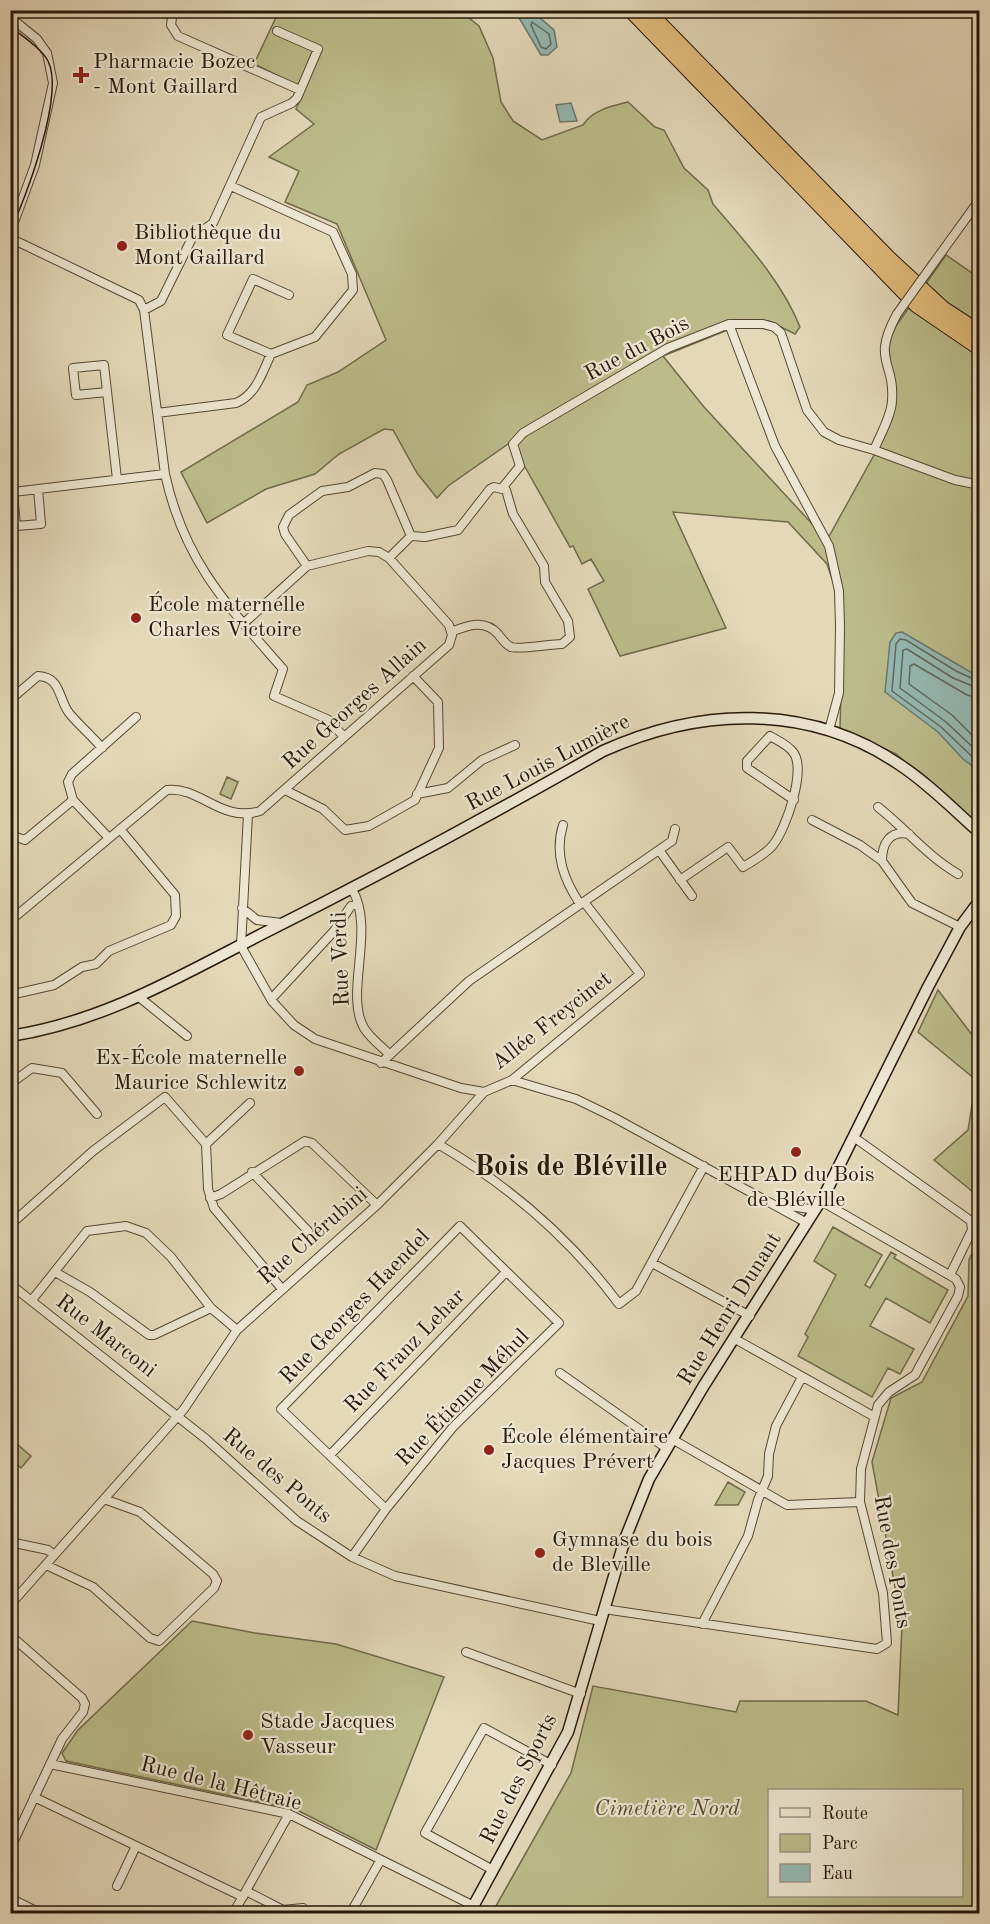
<svg xmlns="http://www.w3.org/2000/svg" width="990" height="1924" viewBox="0 0 990 1924" font-family="'Old Standard TT',serif">
<style>
.green{fill:#bbbc8a;stroke:#716a4a;stroke-width:1.5;fill-rule:evenodd}
.water{fill:#95b9b3;stroke:#69796f;stroke-width:1.5}
.lines{fill:none;stroke-linecap:round;stroke-linejoin:round}
.shore{stroke:#5e685e;stroke-width:1.5}
.street-casing{stroke:#564835;stroke-width:10}
.secondary-casing{stroke:#271809;stroke-width:13}
.highway-casing{stroke:#271809;stroke-width:17}
.street{stroke:#ede6d2;stroke-width:8}
.secondary{stroke:#ede6d2;stroke-width:10}
.highway{stroke:#e2bc7c;stroke-width:15}
.tram{stroke:#271809;stroke-width:1.5}
.street-bridge-casing{stroke:#564835;stroke-width:10;stroke-linecap:butt}
.street-bridge{stroke:#ede6d2;stroke-width:8}
.poi-dot{fill:#8f2418;stroke:#ede6d2;stroke-width:2}
.labels{text-anchor:middle;dominant-baseline:central;stroke-width:4.5;stroke-linejoin:round;paint-order:stroke}
.poi-label{font-size:22px;fill:#271809;stroke:#ede6d2;text-anchor:start}
.street-label{font-size:22px;fill:#271809;stroke:#ede6d2}
.park-label{font-size:22px;font-style:italic;fill:#534930;stroke:#ede6d2}
.district-label{font-size:28px;font-weight:bold;fill:#271809;stroke:#ede6d2}
</style>
<rect width="100%" height="100%" fill="#e4d8b9"/>
<filter id="stains"><feTurbulence type="fractalNoise" baseFrequency=".00333" numOctaves="4"/><feColorMatrix values="0 0 0 0 .2 0 0 0 0 .09 0 0 0 0 .02 0 0 0 .5 -.17"/></filter>
<radialGradient id="worn" r=".72"><stop offset=".6" stop-color="#630" stop-opacity="0"/><stop offset="1" stop-color="#630" stop-opacity=".3"/></radialGradient>
<!-- green -->
<path class="green" d="M279,11H460L479,26L493,58L501,102L513,121L542,140L583,125C592,110 612,106 628,102L655,127L664,130L684,168L708,190L713,204C745,242 782,281 800,327L795,334L769,321L725,331L663,356L704,407L827,540L874,455L896,404L888,343L896,326L946,255L979,278V825L896,754L840,729L843,611L827,564L788,522L673,512L726,628L620,656L588,589L604,581L591,559L582,564L573,546L570,547L511,442L448,486L437,498L417,473L393,430L384,429L339,454L315,474L266,489L207,523L181,472L298,402L307,385L338,372L386,340L337,224L285,202L299,171L269,157L314,124L296,109L305,89L254,64Z
M227,777L238,782L231,799L220,794Z
M938,990L979,1044V1197L934,1160L968,1130L976,1080L918,1032Z
M833,1227L882,1255L865,1285L870,1288L891,1252L896,1255L894,1258L948,1290L930,1323L886,1298L870,1326L914,1349L900,1374L888,1368L872,1397L798,1356L808,1337L805,1334L836,1275L814,1261Z
M979,1238V1913H492L571,1773L593,1686L736,1712L740,1701H866L898,1715L902,1625L872,1462L891,1398L922,1382L968,1296L969,1260ZM770,1790H962V1896H770Z
M11,1439L31,1456L21,1468L11,1459Z
M728,1482L745,1492L738,1505H715Z
M192,1621L255,1633L336,1644L444,1677L376,1850L297,1810L66,1761L62,1753L78,1730Z"/>
<!-- water -->
<path class="water" d="M515,11H532L554,30L557,47L548,55H541Z
M571,103L577,121L560,122L556,105Z
M902,632L979,677V771L963,759L938,732L885,692L890,642L896,633Z"/>
<g class="lines">
<!-- shore -->
<path class="shore" d="M532,22L549,34L551,44L546,49L541,47L531,25Z
M980,682L956,671L906,640L900,639L896,644L892,691L941,727L980,764
M980,689L953,678L907,649L903,650L900,688L946,722L980,754
M980,698L967,695L914,664L910,666L909,684L952,715L980,743"/>
<defs>
<path id="street" d="M173,10L171,25L178,36L300,90
M10,17L37,39L47,53L53,83L35,165L13,225L11,243
M231,186L333,232L352,274L353,290L315,337L271,354
M12,239L139,300L144,310L165,474C184,561 226,604 283,669L274,696L329,720L344,737
M933,264L980,199
M144,310L161,301L192,238L213,223L261,117L292,103L297,98L318,49L277,31
M729,324L775,446L829,546L839,591L840,626L839,693L829,730
M107,392L76,395L73,368L104,365L117,479
M157,413L236,403C256,395 262,373 271,354L227,335L253,279L289,295
M874,450C880,435 891,417 892,401C895,360 871,362 897,314
M503,487L520,466L513,444L523,433L668,348L729,324H763L774,327L781,333L807,410L824,432L839,440L874,450L955,480L980,485
M38,489L41,524L16,526L13,492C64,486 114,480 165,474
M389,558L411,536L425,537L458,530L490,489L494,487L506,490L513,514L544,566L545,582L568,621L570,637L562,644C550,644 518,650 511,647C506,645 501,638 498,634C485,619 468,625 451,632
M307,566L285,534L283,527L289,515L322,491L348,487L375,473L383,474L387,480L411,536
M10,700L38,676C61,677 58,698 69,713C79,725 92,736 102,748
M285,790L323,809L345,830L369,826L415,800L439,748L438,702L413,676
M417,794L448,788L482,760L515,745
M878,807C906,829 927,856 958,874
M248,814L241,946L272,1001L294,1025L315,1039L461,1088L484,1092
M812,820L860,845L882,861L912,903L960,927
M563,825C554,854 564,880 580,904
M10,835L25,840L73,800
M109,838L73,800L68,782L72,774L136,717
M659,850L692,896
M882,861C882,843 890,830 909,834
M680,880L728,847L743,867C753,861 766,854 773,845C786,829 807,769 793,752C788,745 777,740 770,736L747,761V768L794,800
M352,889C376,930 344,993 364,1028C370,1038 382,1047 390,1055
M242,908L257,920L282,923
M10,921L167,790C200,786 221,823 260,811L449,645L452,635L449,625L389,558L379,552L368,551L307,566L243,624
M10,995L54,985L82,967L96,964L109,951L171,925L176,916L175,895L120,829
M275,995L334,931L351,906L358,904
M139,997L187,1036
M381,1063L469,981L672,841L675,829
M512,1080L576,1099L613,1117L807,1223
M10,1084L32,1068L62,1073L97,1114
M855,1138L971,1221L972,1230L950,1275
M206,1144L250,1103
M438,1144C508,1185 570,1238 619,1304L636,1291L704,1166
M252,1172L308,1231
M210,1198L221,1194L305,1141L312,1143L377,1205
M779,1204L815,1210
M10,1225L93,1151L165,1097L206,1144L208,1189L214,1208L282,1289
M652,1263L750,1316
M55,1272L90,1292L149,1335H154L211,1308
M10,1284L206,1439L297,1521L352,1557L395,1576L600,1621
M32,1300L87,1231L126,1226L146,1233L171,1257L211,1308L237,1330
M735,1339L873,1416
M560,1373L666,1448
M672,1439L787,1505L860,1502
M330,1455L506,1272
M10,1542L48,1550L54,1555
M352,1557L386,1509L453,1427L559,1323L460,1226L281,1409L386,1509
M46,1565L93,1587L150,1638L159,1641L214,1588L217,1581L213,1574L140,1512L104,1499
M10,1605L184,1409L237,1330L377,1205L438,1144L484,1092L512,1080L640,974L584,902
M604,1609L877,1649L887,1643L883,1593L860,1502L861,1469L878,1405L889,1392L915,1375L958,1296L960,1287L956,1279L821,1201
M702,1624L748,1536L758,1500L768,1476L769,1454L776,1426L802,1377
M10,1635L82,1698L85,1704L83,1712L62,1739L10,1849
M466,1652L581,1694
M50,1764L289,1814L474,1906
M34,1797L243,1897
M493,1870L425,1833L484,1728L552,1765
M117,1886L136,1846
M246,1891L283,1910L303,1908
M10,1898L42,1914
M233,1914L289,1814
M350,1914L380,1861"/>
<path id="secondary" d="M10,1036C103,1022 180,976 262,934C378,876 491,815 603,751C700,707 809,703 900,765C929,784 954,810 980,833
M469,1914L568,1732L625,1539L649,1479L703,1387L825,1194L928,987L960,927L980,900"/>
<path id="highway" d="M631,10L917,305L980,348
M646,10L888,258L943,309L980,333"/>
</defs>
<!-- street casing -->
<use href="#street" class="street-casing"/>
<!-- secondary casing -->
<use href="#secondary" class="secondary-casing"/>
<!-- highway casing -->
<use href="#highway" class="highway-casing"/>
<!-- street -->
<use href="#street" class="street"/>
<!-- secondary -->
<use href="#secondary" class="secondary"/>
<!-- highway -->
<use href="#highway" class="highway"/>
<!-- tram -->
<path class="tram" d="M10,26C23,37 40,47 48,61C65,94 26,198 10,231"/>
<defs>
<path id="street-bridge" d="M897,314L933,264"/>
</defs>
<!-- street-bridge casing -->
<use href="#street-bridge" class="street-bridge-casing"/>
<!-- street-bridge -->
<use href="#street-bridge" class="street-bridge"/>
</g>
<!-- markers -->
<g class="poi-dot">
<path d="M78 66h6v6h6v6h-6v6h-6v-6h-6v-6h6z"/>
<circle cx="122" cy="246" r="6"/>
<circle cx="136" cy="618" r="6"/>
<circle cx="299" cy="1071" r="6"/>
<circle cx="796" cy="1152" r="6"/>
<circle cx="489" cy="1450" r="6"/>
<circle cx="540" cy="1553" r="6"/>
<circle cx="248" cy="1735" r="6"/>
</g>
<g class="labels">
<!-- poi labels -->
<g class="poi-label">
<text x="93" y="62">Pharmacie Bozec<tspan x="93" dy="25">- Mont Gaillard</tspan></text>
<text x="134" y="233">Bibliothèque du<tspan x="134" dy="25">Mont Gaillard</tspan></text>
<text x="148" y="605">École maternelle<tspan x="148" dy="25">Charles Victoire</tspan></text>
<text x="287" y="1058" text-anchor="end">Ex-École maternelle<tspan x="287" dy="25">Maurice Schlewitz</tspan></text>
<text x="796" y="1175" text-anchor="middle">EHPAD du Bois<tspan x="796" dy="25">de Bléville</tspan></text>
<text x="501" y="1437">École élémentaire<tspan x="501" dy="25">Jacques Prévert</tspan></text>
<text x="552" y="1540">Gymnase du bois<tspan x="552" dy="25">de Bleville</tspan></text>
<text x="260" y="1722">Stade Jacques<tspan x="260" dy="25">Vasseur</tspan></text>
</g>
<!-- street labels -->
<g class="street-label">
<text transform="translate(637 349) rotate(-28)">Rue du Bois</text>
<text transform="translate(355 704) rotate(-42)">Rue Georges Allain</text>
<text transform="translate(548 763) rotate(-28)">Rue Louis Lumière</text>
<text transform="translate(341 959) rotate(-92)">Rue Verdi</text>
<text transform="translate(552 1021) rotate(-38)">Allée Freycinet</text>
<text transform="translate(313 1236) rotate(-41)">Rue Chérubini</text>
<text transform="translate(355 1307) rotate(-46)">Rue Georges Haendel</text>
<text transform="translate(730 1309) rotate(-58)">Rue Henri Dunant</text>
<text transform="translate(106 1336) rotate(38)">Rue Marconi</text>
<text transform="translate(405 1351) rotate(-46)">Rue Franz Lehar</text>
<text transform="translate(463 1398) rotate(-46)">Rue Étienne Méhul</text>
<text transform="translate(277 1476) rotate(40)">Rue des Ponts</text>
<text transform="translate(892 1562) rotate(80)">Rue des Ponts</text>
<text transform="translate(519 1779) rotate(-63)">Rue des Sports</text>
<text transform="translate(221 1784) rotate(14)">Rue de la Hêtraie</text>
</g>
<!-- park labels -->
<g class="park-label">
<text x="667" y="1809">Cimetière Nord</text>
</g>
<!-- district labels -->
<g class="district-label">
<text x="571" y="1168">Bois de Bléville</text>
</g>
</g>
<!-- margin -->
<rect width="990" height="1924" fill="none" stroke="#e4d8b9" stroke-width="36"/>
<rect x="12" y="12" width="966" height="1900" fill="none" stroke="#271809" stroke-width="3"/>
<rect x="18" y="18" width="954" height="1888" fill="none" stroke="#271809" stroke-width="1.5"/>
<!-- legend -->
<rect x="768" y="1789" width="195" height="108" fill="#ede6d2" stroke="#9e9482" stroke-width="1.5"/>
<rect x="780" y="1808" width="30" height="9" fill="#ede6d2" stroke="#9e9482" stroke-width="1.5"/>
<text x="822" y="1819" font-size="18" fill="#271809">Route</text>
<rect x="780" y="1834" width="30" height="18" fill="#bbbc8a" stroke="#9e9482" stroke-width="1.5"/>
<text x="822" y="1849" font-size="18" fill="#271809">Parc</text>
<rect x="780" y="1864" width="30" height="18" fill="#95b9b3" stroke="#9e9482" stroke-width="1.5"/>
<text x="822" y="1879" font-size="18" fill="#271809">Eau</text>
<rect width="100%" height="100%" filter="url(#stains)"/>
<rect width="100%" height="100%" fill="url(#worn)"/>
</svg>
